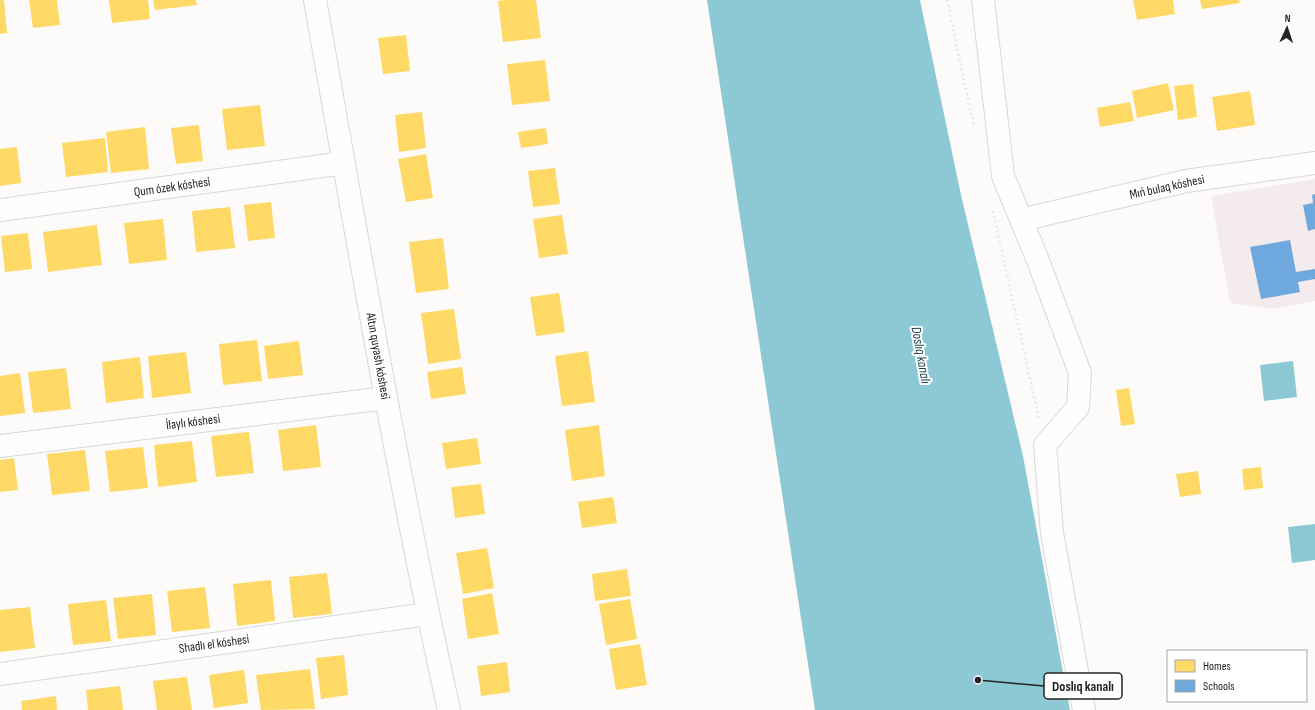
<svg xmlns="http://www.w3.org/2000/svg" width="1315" height="710" viewBox="0 0 1315 710" font-family="'Sofia Sans Condensed',sans-serif">
<style>
.education{fill:#f4ebec}
.water{fill:#8dc9d5}
.homes{fill:#ffd966}
.schools{fill:#6fa8dc}
.lines{fill:none;stroke-linecap:round;stroke-linejoin:round}
.minor-casing{stroke:#d9d7d6;stroke-width:24}
.path{stroke:#e8e7e6;stroke-width:2.5;stroke-dasharray:2 3;stroke-linecap:butt}
.minor{stroke:#fffefe;stroke-width:22}
.labels{text-anchor:middle;dominant-baseline:central;stroke-width:4;stroke-linejoin:round;paint-order:stroke}
.street-label{font-size:13px;fill:#262423;stroke:#fff}
.water-label{font-size:14px;font-style:italic;fill:#1b434b;stroke:#fff}
.leader{fill:none;stroke:#262423;stroke-width:1.5}
.callout-dot{fill:#262423;stroke:#fff;stroke-width:1.5}
.callout{fill:#fff;stroke:#262423;stroke-width:1.5}
.callout-label{font-size:14px;text-anchor:middle;font-weight:bold;fill:#262423}
</style>
<rect width="100%" height="100%" fill="#fdfbf9"/>
<!-- education -->
<path class="education" d="M1315,179V301L1272,309L1230,303L1211,196Z"/>
<!-- water -->
<path class="water" d="M707,0H920L961,195L1023,456L1070,710H815Z
M1293,361L1297,397L1264,401L1260,365Z
M1315,524V560L1292,563L1288,527Z"/>
<!-- homes -->
<path class="homes" d="M0,0H4L7,33L0,34Z
M29,0H57L60,25L33,28Z
M109,0H148L150,19L112,23Z
M153,0H196L197,5L155,10Z
M505,0H536L541,38L503,42L498,1Z
M1133,0H1173L1175,14L1137,20Z
M1200,0H1239L1240,3L1202,9Z
M406,35L410,71L383,74L378,38Z
M545,60L550,101L512,105L507,64Z
M1168,83L1174,110L1137,118L1132,91Z
M1193,84L1197,117L1178,120L1174,86Z
M1250,91L1255,125L1217,131L1212,97Z
M1130,102L1134,121L1100,127L1097,108Z
M260,105L265,146L227,150L222,109Z
M422,112L426,148L399,152L395,115Z
M199,125L203,161L176,164L171,128Z
M145,127L149,169L111,173L106,132Z
M546,128L548,144L521,148L518,132Z
M105,138L108,172L66,177L62,143Z
M17,147L21,183L0,186V149Z
M426,154L433,198L406,202L398,159Z
M555,168L560,204L533,207L528,171Z
M271,202L275,238L248,241L244,205Z
M230,207L235,248L196,252L192,211Z
M562,215L568,254L539,258L533,219Z
M163,219L167,260L129,264L124,223Z
M97,225L102,265L48,272L43,232Z
M28,233L32,269L5,272L1,236Z
M443,238L449,289L416,293L409,242Z
M559,293L565,332L536,336L530,297Z
M454,309L461,359L428,364L421,313Z
M257,340L262,381L223,385L219,344Z
M299,341L303,375L268,379L264,346Z
M588,351L595,402L562,406L555,356Z
M186,352L191,393L152,398L148,356Z
M140,357L144,398L106,403L102,362Z
M462,367L466,394L431,399L427,372Z
M66,368L71,409L33,413L28,372Z
M20,373L25,413L0,416V376Z
M1129,388L1135,424L1121,426L1116,390Z
M316,425L321,467L283,471L278,430Z
M599,425L605,476L572,481L565,430Z
M249,432L254,473L216,477L211,436Z
M477,438L481,464L446,469L442,443Z
M192,441L197,482L158,487L154,445Z
M143,447L148,488L110,492L105,451Z
M85,450L90,491L52,495L47,454Z
M14,458L18,490L0,492V460Z
M1261,467L1263,488L1244,490L1242,469Z
M1198,471L1201,494L1180,497L1176,474Z
M481,484L485,514L455,518L451,487Z
M613,497L617,523L582,528L578,502Z
M487,548L494,588L463,594L456,553Z
M627,569L631,596L595,601L592,574Z
M327,573L332,614L293,618L289,577Z
M271,580L275,621L237,626L233,584Z
M205,587L210,628L172,632L167,591Z
M492,593L499,634L468,639L462,599Z
M152,594L156,635L118,639L113,598Z
M630,599L637,639L606,645L599,604Z
M106,600L111,641L73,645L68,604Z
M30,607L35,648L0,652V610Z
M640,644L647,685L616,690L609,649Z
M344,655L348,695L321,699L316,658Z
M507,662L510,692L481,696L477,666Z
M310,669L315,709L261,710L256,675Z
M244,670L248,703L214,708L209,675Z
M187,677L192,710H157L153,681Z
M120,686L123,710H88L86,690Z
M56,696L57,710H22L21,701Z"/>
<!-- schools -->
<path class="schools" d="M1315,194V229L1308,231L1303,205L1313,203L1312,195Z
M1290,240L1296,272L1315,269V279L1298,282L1300,292L1261,299L1250,247Z"/>
<g class="lines">
<defs>
<path id="minor" d="M315,0C357,237 397,475 449,710
M983,0L1003,176L1037,258L1080,373L1078,407L1045,445L1052,533L1084,710
M0,210L344,163
M1021,220L1186,181L1315,163
M0,446L386,398
M0,674L428,614"/>
</defs>
<!-- minor casing -->
<use href="#minor" class="minor-casing"/>
<!-- path -->
<path class="path" d="M947,0L974,127
M993,211L1039,419"/>
<!-- minor -->
<use href="#minor" class="minor"/>
</g>
<g class="labels">
<!-- street labels -->
<g class="street-label">
<text transform="translate(172 187) rotate(-8)">Qum ózek kóshesi</text>
<text transform="translate(1167 187) rotate(-12)">Mıń bulaq kóshesi</text>
<text transform="translate(378 356) rotate(80)">Altın quyash kóshesi</text>
<text transform="translate(193 422) rotate(-7)">Ílaylı kóshesi</text>
<text transform="translate(214 644) rotate(-8)">Shadlı el kóshesi</text>
</g>
<!-- water labels -->
<g class="water-label">
<text transform="translate(921 355) rotate(80)">Doslıq kanalı</text>
</g>
</g>
<!-- callouts -->
<path class="leader" d="M978 680L1044 686"/>
<circle class="callout-dot" cx="978" cy="680" r="4"/>
<rect class="callout" x="1044" y="673" width="78" height="26" rx="4"/>
<g class="callout-label">
<text x="1083" y="691">Doslıq kanalı</text>
</g>
<!-- legend -->
<rect x="1167" y="650" width="140" height="52" fill="#ffffff" stroke="#a8a7a7"/>
<rect x="1175" y="660" width="20" height="12" fill="#ffd966" stroke="#a8a7a7"/>
<text x="1203" y="670" font-size="12" fill="#262423">Homes</text>
<rect x="1175" y="680" width="20" height="12" fill="#6fa8dc" stroke="#a8a7a7"/>
<text x="1203" y="690" font-size="12" fill="#262423">Schools</text>
<!-- north arrow -->
<g transform="translate(1287 28) rotate(3)" stroke="#ffffff" stroke-width="3" paint-order="stroke">
<path d="M0-3L7 15L0 10L-7 15Z" fill="#262423"/>
<text y="-6" font-size="11" font-weight="bold" text-anchor="middle" fill="#262423">N</text>
</g>
</svg>
